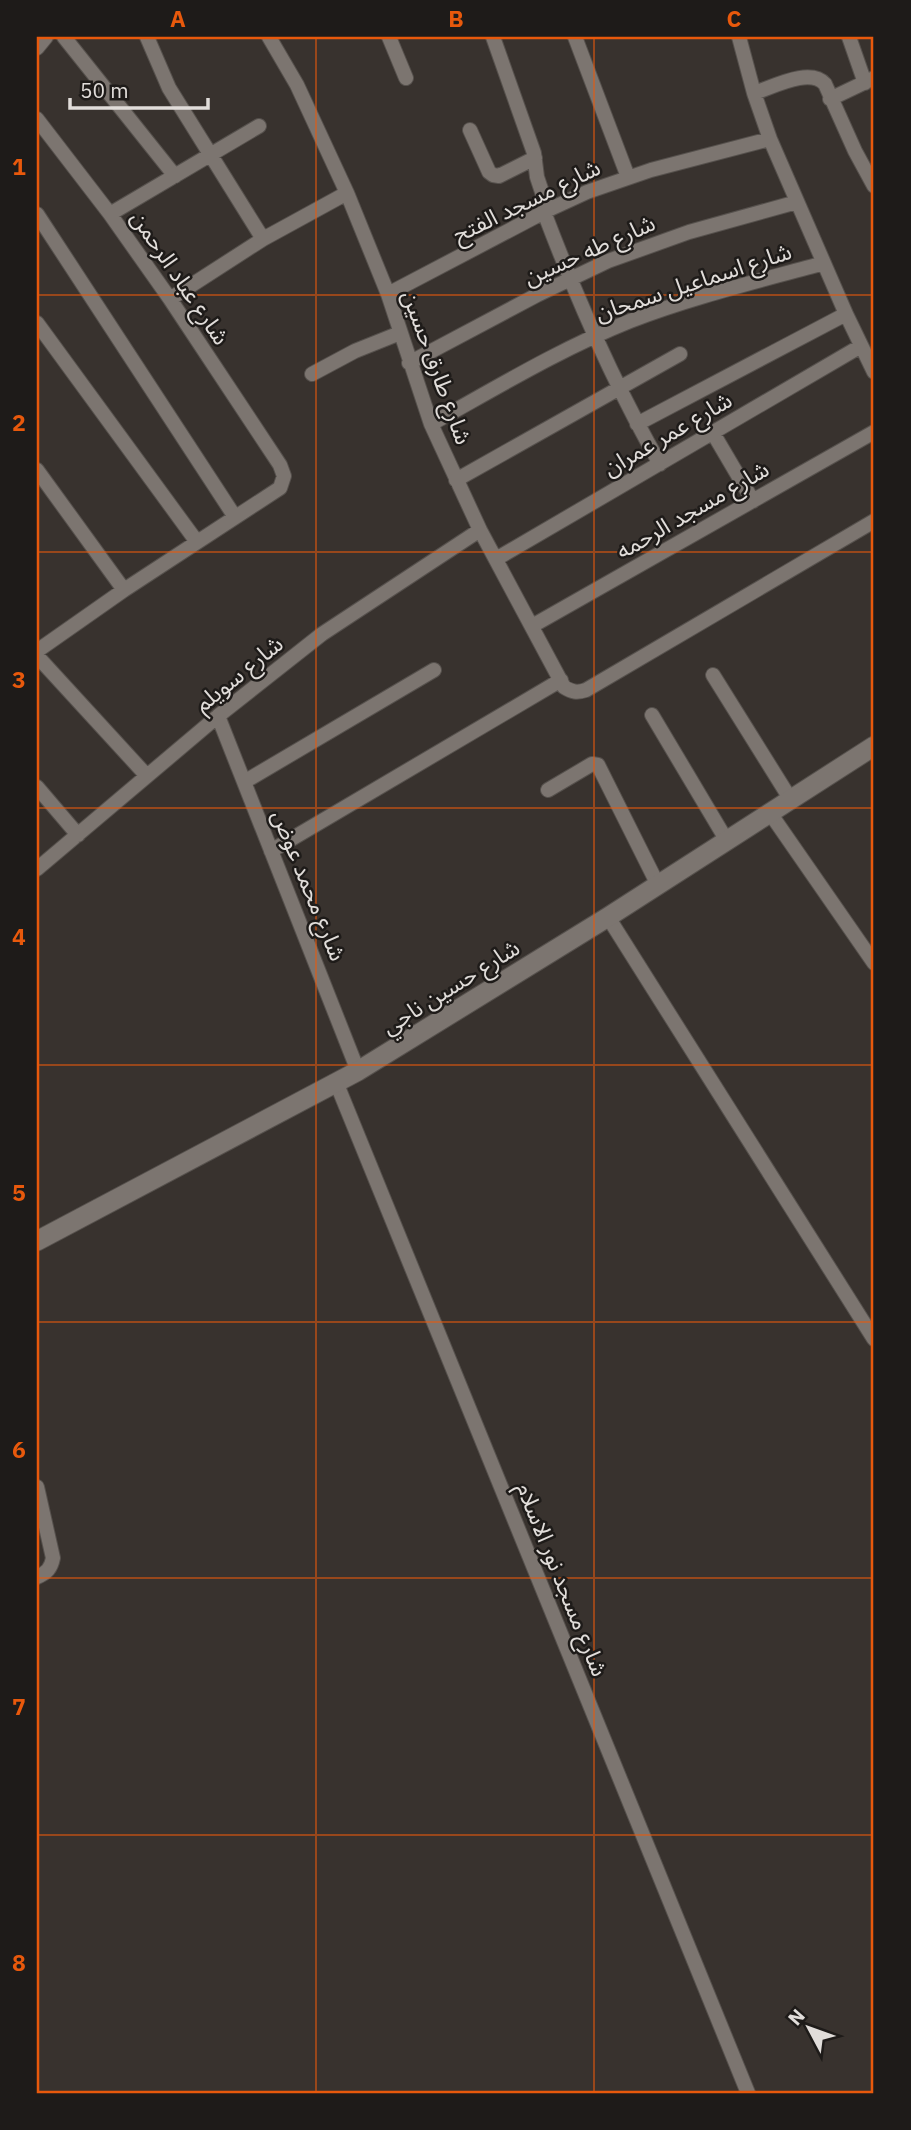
<svg xmlns="http://www.w3.org/2000/svg" width="911" height="2130" viewBox="0 0 911 2130" font-family="'IBM Plex Sans','Noto Sans Arabic',sans-serif">
<style>
.lines{fill:none;stroke-linecap:round;stroke-linejoin:round}
.minor-casing{stroke:#56514d;stroke-width:16}
.tertiary-casing{stroke:#56514d;stroke-width:21}
.minor{stroke:#7c7570;stroke-width:14}
.tertiary{stroke:#7c7570;stroke-width:19}
.grid{fill:none;stroke:#e8590c;stroke-width:2;stroke-opacity:0.55}
.labels{text-anchor:middle;dominant-baseline:central;stroke-width:5;stroke-linejoin:round;paint-order:stroke}
.street-label{font-size:23px;fill:#e1ddda;stroke:#1e1b19}
.neatline{fill:none;stroke:#e8590c;stroke-width:2.5}
.grid-label{font-size:23px;text-anchor:middle;font-weight:bold;fill:#e8590c}
</style>
<rect width="100%" height="100%" fill="#38322e"/>
<g class="lines">
<defs>
<path id="minor" d="M64,37L175,176
M147,37L169,88L263,239
M269,37L297,85L347,193L388,294L431,424L480,530L564,687C572,692 577,693 586,690L874,521
M389,37L406,78
M493,37L534,153L537,177L548,210
M575,37L628,177
M739,37L754,93L770,139L846,314L874,372
M849,37L865,83
M37,48L46,37
M754,93C773,87 810,67 825,84L855,151L874,186
M830,99L874,78
M37,119L110,214L170,299L280,465L284,476L280,488L124,590L37,651
M470,130L489,172L493,175L499,176L535,158
M544,212C577,299 613,383 660,464
M37,214L235,517
M110,214L259,126
M388,294L548,210L587,192L651,170L770,139
M170,299L263,239L347,193
M37,323L197,542
M409,363L537,295L608,261L689,232L797,202
M312,374L355,351L400,333
M431,424C496,388 560,349 630,321C692,297 759,281 824,263
M637,424L846,314
M713,433L753,501
M37,470L124,590
M456,480L680,354
M496,559L861,346
M532,626L874,432
M37,656L147,776
M713,675L791,800
M652,715L727,841
M218,716L358,1071
M244,782L434,670
M37,787L78,835
M548,790L592,764L598,765L658,885
M770,813L874,963
M271,851L561,680
M37,869L218,716L322,634L480,530
M608,917L874,1339
M336,1082L748,2093
M37,1487L53,1558C51,1568 47,1573 37,1577"/>
<path id="tertiary" d="M37,1241L358,1071L608,917L874,746"/>
</defs>
<!-- minor casing -->
<use href="#minor" class="minor-casing"/>
<!-- tertiary casing -->
<use href="#tertiary" class="tertiary-casing"/>
<!-- minor -->
<use href="#minor" class="minor"/>
<!-- tertiary -->
<use href="#tertiary" class="tertiary"/>
</g>
<!-- grid -->
<path class="grid" d="M316,37V2093M594,37V2093M37,295H874M37,552H874M37,808H874M37,1065H874M37,1322H874M37,1578H874M37,1835H874"/>
<g class="labels">
<!-- street labels -->
<g class="street-label">
<text transform="translate(526 200) rotate(-26)">شارع مسجد الفتح</text>
<text transform="translate(589 249) rotate(-24)">شارع طه حسين</text>
<text transform="translate(181 277) rotate(56)">شارع عباد الرحمن</text>
<text transform="translate(693 281) rotate(-18)">شارع اسماعيل سمحان</text>
<text transform="translate(438 367) rotate(70)">شارع طارق حسين</text>
<text transform="translate(667 433) rotate(-30)">شارع عمر عمران</text>
<text transform="translate(692 509) rotate(-30)">شارع مسجد الرحمه</text>
<text transform="translate(238 673) rotate(-39)">شارع سويلم</text>
<text transform="translate(310 885) rotate(68)">شارع محمد عوض</text>
<text transform="translate(450 986) rotate(-32)">شارع حسين ناجي</text>
<text transform="translate(563 1579) rotate(68)">شارع مسجد نور الاسلام</text>
</g>
</g>
<!-- border -->
<rect width="911" height="2130" fill="none" stroke="#1e1b19" stroke-width="77"/>
<!-- north arrow -->
<g transform="translate(809 2028) rotate(311)" stroke="#1e1b19" stroke-width="5" paint-order="stroke">
<path d="M0-5L12 26L0 18L-12 26Z" fill="#e1ddda"/>
<text y="-10" font-size="19" font-weight="bold" text-anchor="middle" fill="#e1ddda">N</text>
</g>
<!-- scale -->
<path d="M70 98v10h138v-10" fill="none" stroke="#e1ddda" stroke-width="3.5"/>
<text x="80" y="98" font-size="21" fill="#e1ddda" stroke="#1e1b19" stroke-width="5" paint-order="stroke">50 m</text>
<rect x="38" y="38" width="834" height="2054" class="neatline"/>
<g class="grid-label">
<text x="178" y="27">A</text>
<text x="456" y="27">B</text>
<text x="734" y="27">C</text>
<text x="19" y="175">1</text>
<text x="19" y="431">2</text>
<text x="19" y="688">3</text>
<text x="19" y="945">4</text>
<text x="19" y="1201">5</text>
<text x="19" y="1458">6</text>
<text x="19" y="1715">7</text>
<text x="19" y="1971">8</text>
</g>
</svg>
